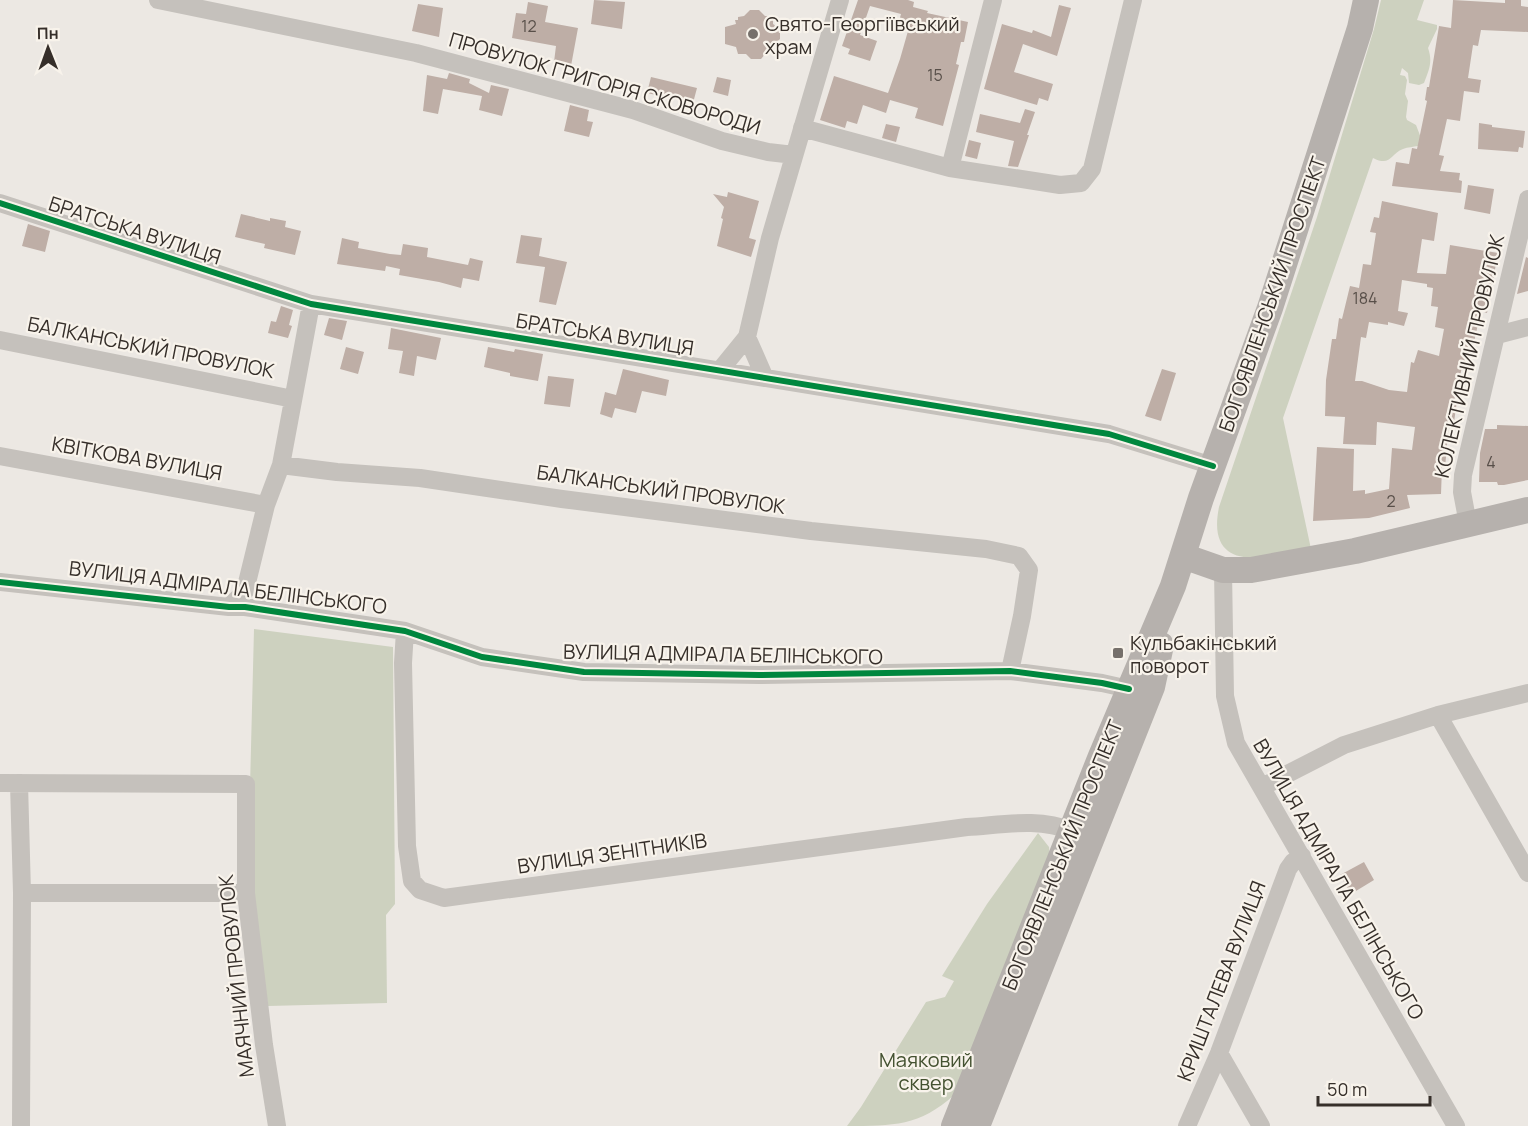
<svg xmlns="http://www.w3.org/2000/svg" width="1528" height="1126" viewBox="0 0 1528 1126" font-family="Manrope,sans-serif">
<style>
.green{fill:#cdd1bf}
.building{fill:#beaea6;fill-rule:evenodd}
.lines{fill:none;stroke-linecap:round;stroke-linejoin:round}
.street{stroke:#c5c1bc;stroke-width:18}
.secondary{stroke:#b6b1ad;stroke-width:26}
.cycleway-casing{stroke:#f8f3eb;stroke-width:10}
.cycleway{stroke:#00873e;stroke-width:6}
.poi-dot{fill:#76706b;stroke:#f8f3eb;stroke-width:2}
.labels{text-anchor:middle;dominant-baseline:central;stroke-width:4.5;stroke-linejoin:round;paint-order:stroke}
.number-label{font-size:16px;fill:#584f49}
.poi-label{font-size:20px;fill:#362f2a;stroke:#f8f3eb;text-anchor:start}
.street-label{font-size:20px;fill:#362f2a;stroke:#f8f3eb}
.park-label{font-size:20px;fill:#445231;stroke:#f8f3eb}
</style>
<rect width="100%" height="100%" fill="#ece8e3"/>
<!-- green -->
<path class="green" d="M1381,0H1424L1417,20L1437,25V29L1428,48C1433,62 1429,70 1424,83L1419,85L1409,83L1408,73L1402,68L1400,75L1405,76L1407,80L1405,94L1408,101L1406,117L1407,120L1416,125L1421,138L1418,146C1413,147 1408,147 1403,149C1390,154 1391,167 1373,158L1283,418L1311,549C1270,558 1205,576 1219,507L1317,217L1374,29Z
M254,629L393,647L395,904L386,915L387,1003L268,1006L252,891L250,787Z
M1038,833L1049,847L1050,859L954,1095C920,1126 893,1126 847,1126L861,1107L926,1002L945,997L954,981L942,976L987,904Z"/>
<!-- building -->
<path class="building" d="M594,0L625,2L622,29L591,24Z
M858,0H908L914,2L913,7L928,11L927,13L968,22L964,42H961L956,64L959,65L943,126L915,118L918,108L890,100L886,113L863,105L857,124L847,121L845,128L820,120L834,76L888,93L900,59L910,24L899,21L901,14L870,6L860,35L877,41L870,61L848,54L850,49L842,46Z
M1453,0L1505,3V0H1521V6L1528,7V32L1481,30L1478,46L1473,45L1468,78L1481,80L1479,93L1464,91L1460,121L1447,119L1439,155L1444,156L1440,171L1460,173L1459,180L1462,181L1461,193L1392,186L1396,162L1409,164L1412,148L1417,149L1427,101L1425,100L1427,87H1429L1439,26L1451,28Z
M528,2L548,6L545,22L578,28L571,66L554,62L556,46L512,38L516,13L526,14Z
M418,4L443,8L439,37L412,31Z
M1059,5L1071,8L1057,56L1023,44L1014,72L1053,84L1048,101L1039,98L1037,105L984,89L1002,24L1032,33L1033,30L1051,37Z
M750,10H759L765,16H773V24L780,29V39L772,46L773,53H766L761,59H751L746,54H738L736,47L725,44V27L736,24L735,20H738V17L744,16Z
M449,73L470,79L469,83L489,93L491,85L509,89L502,116L479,110L482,96L443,89L438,114L423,111L427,75L447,79Z
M651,77L697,88L693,103L647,93Z
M717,77L731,80L728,96L713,92Z
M570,105L589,110L587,121L593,122L589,137L564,131Z
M1025,109L1035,112L1027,135H1029L1018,167L1008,166L1014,141L976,132L980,114L1020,123Z
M1479,123L1492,125V127L1525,131L1523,148L1519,147L1518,152L1478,149Z
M886,124L900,127L896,142L882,138Z
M969,140L981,143L977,159L965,156Z
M1468,185L1494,189L1490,214L1464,209Z
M728,192L759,201L749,238L756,240L751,257L717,246L723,219L721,218L724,207L713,194L727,197Z
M1382,201L1438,213L1434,241L1422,239L1417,273L1446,274L1450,245L1498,253L1487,313L1481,311L1469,364L1463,363L1454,401H1457L1454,422H1449L1445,468L1442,467L1441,494L1407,495L1410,508L1369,518L1313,521L1317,447L1354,449L1353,491L1365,490V494L1389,489L1392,448L1412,450L1415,427L1377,422L1376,445L1343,444L1345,417L1325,416L1326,380L1332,339H1336L1339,318L1342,319L1350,286L1359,288L1363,264L1371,265L1376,233L1370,232L1374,217L1379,218ZM1402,280L1427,284V287L1433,288L1431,306L1438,307L1435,327L1444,329L1439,356L1418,350L1414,363L1411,362L1407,392L1389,390L1362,381H1355L1361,337L1366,338L1369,322L1388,325V322L1404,326L1408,313L1398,311Z
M241,214L270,221V218L286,221L285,227L301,231L295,255L264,248L265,244L235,237Z
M28,224L50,231L45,252L22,246Z
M521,235L542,238L539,256L567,262L556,305L539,302L545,267L516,263Z
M342,238L359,242L358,248L390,254L401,255L403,244L428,248L427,257L468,265L470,258L483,261L479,281L463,278L461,288L439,282L399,275L400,269L386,266L385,271L337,264Z
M1526,257L1528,258V291L1517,294Z
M281,306L293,310L289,325L292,326L288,338L268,333L271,321L276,322Z
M329,318L347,321L342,340L324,335Z
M391,328L441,338L436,360L417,356L414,376L399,373L403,351L388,349Z
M346,347L364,352L358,374L340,369Z
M488,347L514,352L515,349L543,354L538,381L510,376V373L484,367Z
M623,369L669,380L666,396L642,391L636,413L615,408L612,418L600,414L605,392L616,395Z
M1162,369L1176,373L1161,421L1145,416Z
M548,376L574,379L570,407L544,404Z
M1497,425L1528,426V480L1504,485H1498L1497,482H1479L1480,453L1485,429H1497Z
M1364,862L1374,880L1351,894L1340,875Z"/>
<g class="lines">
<!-- street -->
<path class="street" d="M158,0L416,53L633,110L722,141L768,152L794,155
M802,128L950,168L1060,185L1081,183L1092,169L1133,0
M950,168L993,0
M0,203L311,304L1109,434L1213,466
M1497,335L1528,327
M747,337L765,378
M0,340L293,399
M721,369L747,337L770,238L840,0
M0,456L266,505
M281,465L337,472L420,478L562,499L811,531L986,549L1019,556L1029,570L1022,616L1010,671
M1468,524L1462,492L1463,475L1528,199
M1223,570L1225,696L1236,743L1456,1126
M0,582L229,607H245L405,631L482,657L584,672L759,675L1010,671L1102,683L1129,689
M229,607L245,591L266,505L281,465L311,304
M405,631L403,663L407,846L412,881L420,890L444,898L967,827C1002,825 1038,817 1072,831
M1438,715L1528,873
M0,783L246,784V893L264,1045L277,1126
M19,783L22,893L21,1126
M1262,787L1344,745L1438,715L1528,693
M22,893H246
M1219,1053L1261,1126
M1187,1126L1219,1053L1288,869L1293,862L1302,856"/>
<!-- secondary -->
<path class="secondary" d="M1183,556L1223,570H1251L1355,551L1528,510
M954,1126L1101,756L1173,586L1201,498L1270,308L1360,28L1366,0
M977,1126L1152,687L1161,645"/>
<defs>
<path id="cycleway" d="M0,203L311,304L1109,434L1213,466
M0,582L229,607H245L405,631L482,657L584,672L759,675L1010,671L1102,683L1129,689"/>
</defs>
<!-- cycleway casing -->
<use href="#cycleway" class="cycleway-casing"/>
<!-- cycleway -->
<use href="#cycleway" class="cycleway"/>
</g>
<!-- markers -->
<g class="poi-dot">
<circle cx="753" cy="34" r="6"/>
<rect x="1112" y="647" width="12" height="12" rx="3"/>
</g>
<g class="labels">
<!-- number labels -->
<g class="number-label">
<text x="529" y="26">12</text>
<text x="935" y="75">15</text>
<text x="1365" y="298">184</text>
<text x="1491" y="462">4</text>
<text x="1391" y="501">2</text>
</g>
<!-- poi labels -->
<g class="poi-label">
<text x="765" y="23">Свято-Георгіївський<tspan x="765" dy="23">храм</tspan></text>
<text x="1130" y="642">Кульбакінський<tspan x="1130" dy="23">поворот</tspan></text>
</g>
<!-- street labels -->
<g class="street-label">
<text transform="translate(605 83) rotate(16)">ПРОВУЛОК ГРИГОРІЯ СКОВОРОДИ</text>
<text transform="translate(135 230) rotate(18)">БРАТСЬКА ВУЛИЦЯ</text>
<text transform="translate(1272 294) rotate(-71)">БОГОЯВЛЕНСЬКИЙ ПРОСПЕКТ</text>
<text transform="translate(605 334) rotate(9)">БРАТСЬКА ВУЛИЦЯ</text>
<text transform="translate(151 347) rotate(11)">БАЛКАНСЬКИЙ ПРОВУЛОК</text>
<text transform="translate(1469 356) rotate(-77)">КОЛЕКТИВНИЙ ПРОВУЛОК</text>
<text transform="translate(137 458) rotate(10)">КВІТКОВА ВУЛИЦЯ</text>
<text transform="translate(661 489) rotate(8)">БАЛКАНСЬКИЙ ПРОВУЛОК</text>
<text transform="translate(228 587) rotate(7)">ВУЛИЦЯ АДМІРАЛА БЕЛІНСЬКОГО</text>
<text transform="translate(723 654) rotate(1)">ВУЛИЦЯ АДМІРАЛА БЕЛІНСЬКОГО</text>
<text transform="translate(612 853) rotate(-8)">ВУЛИЦЯ ЗЕНІТНИКІВ</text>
<text transform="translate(1062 855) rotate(-68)">БОГОЯВЛЕНСЬКИЙ ПРОСПЕКТ</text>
<text transform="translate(1339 879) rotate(60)">ВУЛИЦЯ АДМІРАЛА БЕЛІНСЬКОГО</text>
<text transform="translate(236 976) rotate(-96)">МАЯЧНИЙ ПРОВУЛОК</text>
<text transform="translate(1221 981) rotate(-69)">КРИШТАЛЕВА ВУЛИЦЯ</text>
</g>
<!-- park labels -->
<g class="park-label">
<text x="926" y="1059">Маяковий<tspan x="926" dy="23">сквер</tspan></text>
</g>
</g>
<!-- north arrow -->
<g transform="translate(48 48) rotate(359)" stroke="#f8f3eb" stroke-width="4.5" paint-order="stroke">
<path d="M0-4.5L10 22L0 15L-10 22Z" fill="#362f2a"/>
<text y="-9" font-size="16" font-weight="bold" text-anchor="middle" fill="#362f2a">Пн</text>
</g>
<!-- scale -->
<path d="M1318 1096v9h112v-9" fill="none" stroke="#362f2a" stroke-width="3"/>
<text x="1327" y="1096" font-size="18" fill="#362f2a" stroke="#f8f3eb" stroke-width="4.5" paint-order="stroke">50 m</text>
</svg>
